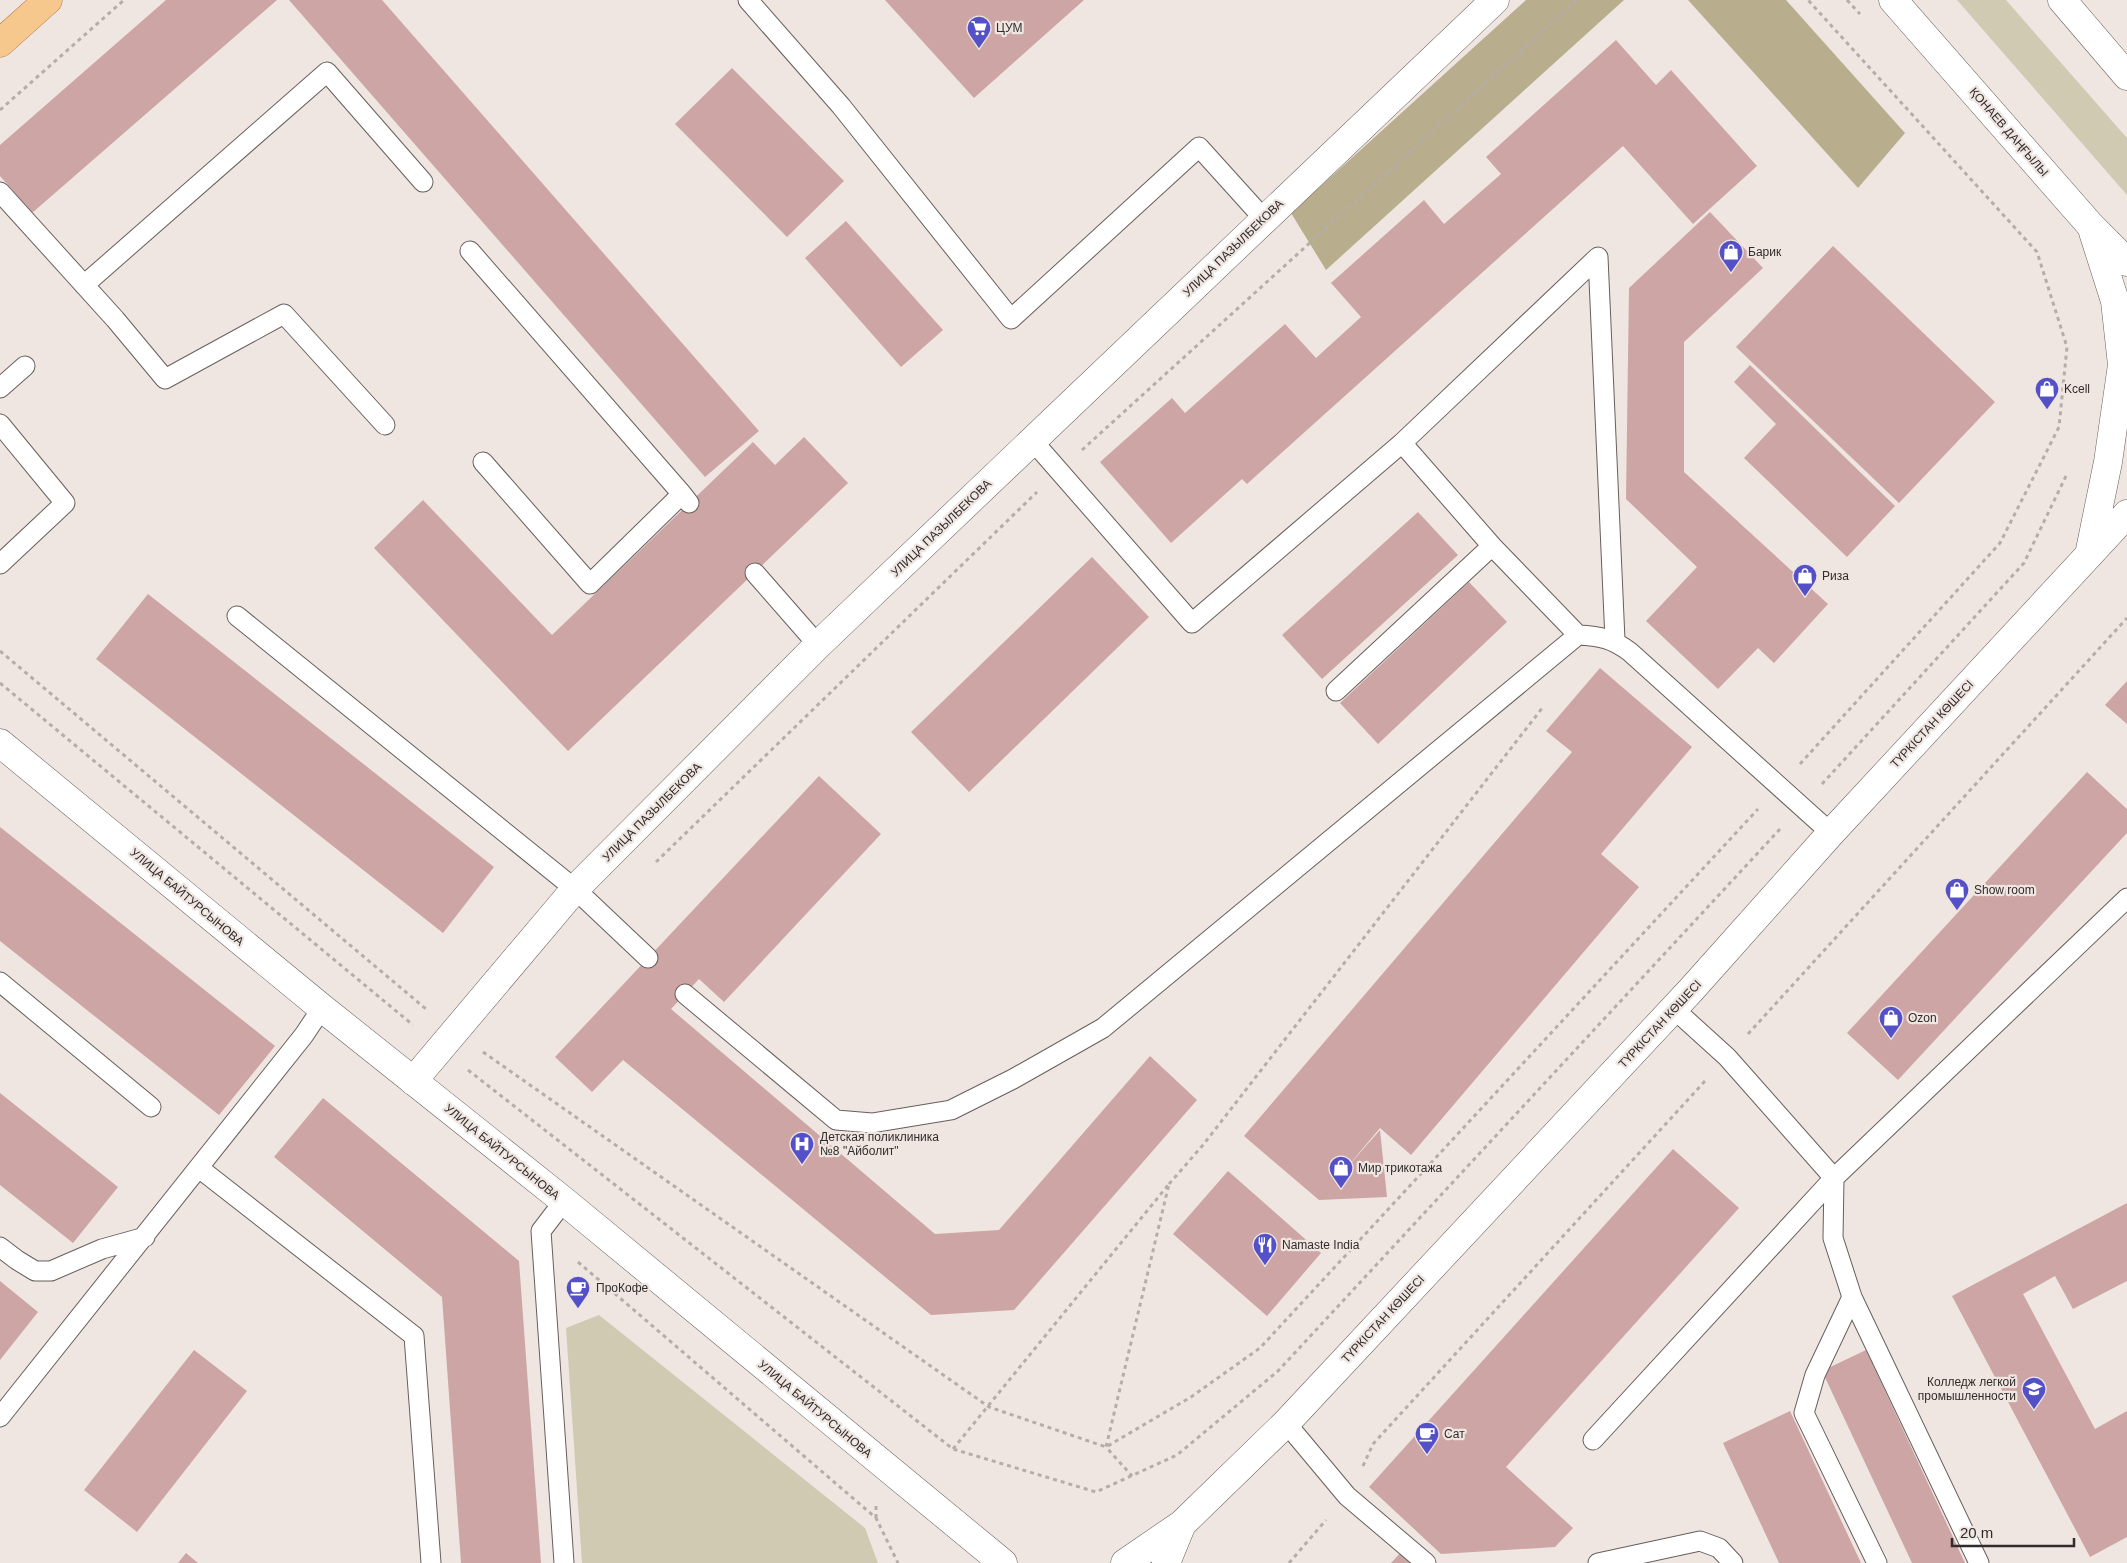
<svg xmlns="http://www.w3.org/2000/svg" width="2127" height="1563" viewBox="0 0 2127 1563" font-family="Arial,sans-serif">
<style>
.green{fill:#d0cab3}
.forest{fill:#b8ae8d}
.building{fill:#cda5a5}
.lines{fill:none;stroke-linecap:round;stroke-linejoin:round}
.lane-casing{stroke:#675f5c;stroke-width:21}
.street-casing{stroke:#675f5c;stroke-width:29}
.secondary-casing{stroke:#675f5c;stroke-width:29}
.primary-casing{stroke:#ad793b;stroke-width:29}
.path{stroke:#b4ada9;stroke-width:3;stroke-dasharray:4 4;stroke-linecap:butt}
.lane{stroke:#fff;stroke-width:19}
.street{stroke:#fff;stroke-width:28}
.secondary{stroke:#fff;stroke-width:28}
.primary{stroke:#f7c88e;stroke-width:28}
.labels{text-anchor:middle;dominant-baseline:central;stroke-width:4.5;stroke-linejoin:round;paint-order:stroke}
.poi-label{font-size:12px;fill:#302c2b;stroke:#efe6e2;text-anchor:start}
.street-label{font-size:12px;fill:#302c2b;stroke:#efe6e2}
</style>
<rect width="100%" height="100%" fill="#efe6e2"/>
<!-- green -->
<path class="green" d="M1957,0H2006L2127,138V195Z
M599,1315L865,1528L878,1563H582L566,1328Z"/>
<!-- forest -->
<path class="forest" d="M1526,0H1624L1326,270L1291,213Z
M1688,0H1786L1905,133L1858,188Z"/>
<!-- building -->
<path class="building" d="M166,0H277L32,213L0,176V145Z
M289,0H382L759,431L705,477Z
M885,0H1084L974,98Z
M1616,40L1656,85L1671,70L1757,166L1693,224L1623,146L1247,484L1242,479L1171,543L1100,462L1172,398L1185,413L1285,324L1316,358L1361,317L1331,283L1424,200L1444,224L1501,174L1486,157Z
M732,68L844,181L787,237L675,124Z
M1710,212L1763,268L1684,342V472L1828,604L1774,663L1758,648L1718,689L1646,621L1697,567L1626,499L1629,288Z
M846,221L943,330L901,367L805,258Z
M1833,246L1995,402L1899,503L1736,347Z
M1750,365L1895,506L1847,557L1744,458L1776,424L1734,382Z
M804,437L848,483L568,751L374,548L423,500L552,635L753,442L775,465Z
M1418,512L1458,555L1322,679L1282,635Z
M1092,557L1149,617L969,792L911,732Z
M1469,582L1507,622L1378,744L1340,703Z
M148,594L494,867L443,933L96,659Z
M1600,668L1692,747L1601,854L1639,887L1411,1155L1380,1128L1343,1172L1380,1130L1387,1197L1319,1200L1244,1136L1572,752L1546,731Z
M2127,681V724L2105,705Z
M2087,772L2127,809V833L1898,1080L1847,1033Z
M819,776L881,834L724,1002L699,979L671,1009L935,1234L999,1230L1150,1056L1197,1100L1014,1310L931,1315L623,1060L592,1092L555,1057Z
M0,827L275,1046L219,1115L0,941Z
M0,1093L118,1187L73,1243L0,1185Z
M323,1098L519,1261L541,1563H461L442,1297L274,1157Z
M1673,1149L1739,1208L1506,1467L1573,1528L1555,1547L1441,1554L1369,1487Z
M1228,1171L1321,1253L1267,1316L1173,1234Z
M2127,1203V1281L2073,1309L2055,1276L2023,1294L2095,1429L2127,1411V1537L2090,1557L1952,1296Z
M0,1281L38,1312L0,1360Z
M194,1350L247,1391L137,1532L84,1490Z
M1866,1350L1965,1563H1912L1822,1371Z
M1790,1411L1861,1563H1779L1723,1443Z
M1402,1551L1415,1563H1391Z
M186,1553L198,1563H178Z"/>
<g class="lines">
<defs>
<path id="lane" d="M748,0L841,106L1011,319L1199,147L1264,219
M0,192L115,319L165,379L284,314L385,425
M470,251L682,494
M84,285L327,72L423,182
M0,388L25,366
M0,424L65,503L0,564
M1032,440L1192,623L1402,443
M483,462L590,584L682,494L689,503
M755,573L818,645
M237,616L575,889L648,958
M1578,635L1492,546L1402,443L1598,257L1615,640
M1336,691L1492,546
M0,982L151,1107
M685,994L836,1120L872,1123L951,1110L1013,1079L1103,1028L1578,635C1600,636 1613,639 1630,652L1831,833
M1674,1009L1727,1057L1834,1178L2127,898
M199,1168L414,1336L431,1563
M564,1201L541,1231L564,1563
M0,1247L17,1260L35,1271H51L102,1249L145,1237
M1852,1297L1815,1375L1804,1413L1877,1563
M0,1417L304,1035L322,1008
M1286,1423L1347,1496L1426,1563
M1593,1440L1834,1178L1833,1238L1852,1297L1979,1563
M1598,1563L1700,1541L1719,1548L1733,1563"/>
<path id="street" d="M413,1081L575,889L818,645L1495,0"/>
<path id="secondary" d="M1893,0L2091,226L2127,262
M2062,0L2127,76
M2089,555L2108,462L2122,365L2115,301L2093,232
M0,743L322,1008L564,1201L1003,1563
M1125,1563L1182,1524L1286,1423L1691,990L1831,833L2127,514
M1166,1563L1182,1524"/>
<path id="primary" d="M0,43L48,0"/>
</defs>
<!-- lane casing -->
<use href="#lane" class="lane-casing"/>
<!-- street casing -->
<use href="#street" class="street-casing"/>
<!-- secondary casing -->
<use href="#secondary" class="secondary-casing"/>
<!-- primary casing -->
<use href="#primary" class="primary-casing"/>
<!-- path -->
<path class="path" d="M1847,0L1860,14
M0,110L124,0
M1082,450L1577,0
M0,651L426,1009
M0,683L413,1025
M1800,764L2000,543L2059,427L2067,347L2037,252L1808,0
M1822,784L2024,563L2066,476
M656,862L1037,492
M1748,1034L2127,618
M483,1052L989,1407L1106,1447L1191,1397L1260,1348L1758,809
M468,1070L953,1449L1096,1492L1177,1455L1278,1371L1780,829
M1169,1184L1203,1145L1543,707
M578,1262L876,1518L898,1563
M953,1449L1169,1184L1106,1447L1132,1476
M1363,1466L1373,1444L1705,1081
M876,1518V1505
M1289,1563L1326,1520"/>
<!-- lane -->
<use href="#lane" class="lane"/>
<!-- street -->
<use href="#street" class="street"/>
<!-- secondary -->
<use href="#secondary" class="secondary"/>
<!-- primary -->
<use href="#primary" class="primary"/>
</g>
<!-- icons -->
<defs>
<symbol id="supermarket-pin" viewBox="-11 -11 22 30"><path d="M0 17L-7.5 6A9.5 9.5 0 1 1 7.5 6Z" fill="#5450c7" stroke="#efe6e2"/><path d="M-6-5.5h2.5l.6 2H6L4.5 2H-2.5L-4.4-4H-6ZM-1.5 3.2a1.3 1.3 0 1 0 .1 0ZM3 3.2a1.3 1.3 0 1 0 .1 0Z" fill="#fff"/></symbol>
<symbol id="shop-pin" viewBox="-11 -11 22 30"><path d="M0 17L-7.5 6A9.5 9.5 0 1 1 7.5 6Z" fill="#5450c7" stroke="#efe6e2"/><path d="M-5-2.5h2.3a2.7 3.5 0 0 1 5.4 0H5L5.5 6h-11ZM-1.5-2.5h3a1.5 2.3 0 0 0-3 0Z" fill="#fff"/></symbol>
<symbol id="hospital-pin" viewBox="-11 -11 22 30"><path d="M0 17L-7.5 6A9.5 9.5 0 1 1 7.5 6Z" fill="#5450c7" stroke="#efe6e2"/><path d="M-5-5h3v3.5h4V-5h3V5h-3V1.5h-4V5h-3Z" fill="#fff"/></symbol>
<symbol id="restaurant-pin" viewBox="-11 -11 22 30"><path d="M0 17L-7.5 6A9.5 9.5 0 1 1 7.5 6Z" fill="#5450c7" stroke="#efe6e2"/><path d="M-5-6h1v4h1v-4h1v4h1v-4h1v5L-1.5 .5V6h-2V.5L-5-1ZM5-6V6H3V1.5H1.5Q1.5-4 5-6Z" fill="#fff"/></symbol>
<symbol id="cafe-pin" viewBox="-11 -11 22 30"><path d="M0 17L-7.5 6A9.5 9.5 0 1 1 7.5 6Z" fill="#5450c7" stroke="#efe6e2"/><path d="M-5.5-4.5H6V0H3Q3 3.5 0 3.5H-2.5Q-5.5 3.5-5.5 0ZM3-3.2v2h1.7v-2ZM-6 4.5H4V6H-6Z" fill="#fff"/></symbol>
<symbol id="university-pin" viewBox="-11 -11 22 30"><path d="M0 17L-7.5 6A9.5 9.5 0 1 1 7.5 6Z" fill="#5450c7" stroke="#efe6e2"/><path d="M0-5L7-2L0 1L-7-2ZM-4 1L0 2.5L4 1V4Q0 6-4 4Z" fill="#fff"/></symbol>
</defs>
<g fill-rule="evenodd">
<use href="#supermarket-pin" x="965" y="14" width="28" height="38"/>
<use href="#shop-pin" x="1717" y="238" width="28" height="38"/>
<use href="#shop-pin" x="2033" y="375" width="28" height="38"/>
<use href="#shop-pin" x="1791" y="562" width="28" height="38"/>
<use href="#shop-pin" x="1943" y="876" width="28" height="38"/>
<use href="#shop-pin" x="1877" y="1004" width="28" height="38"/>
<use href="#hospital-pin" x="788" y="1130" width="28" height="38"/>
<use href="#shop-pin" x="1327" y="1154" width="28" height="38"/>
<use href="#restaurant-pin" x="1251" y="1231" width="28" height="38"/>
<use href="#cafe-pin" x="564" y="1274" width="28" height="38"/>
<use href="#university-pin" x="2020" y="1375" width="28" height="38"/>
<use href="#cafe-pin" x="1413" y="1420" width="28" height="38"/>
</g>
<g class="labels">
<!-- poi labels -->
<g class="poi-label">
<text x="996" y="28">ЦУМ</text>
<text x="1748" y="252">Барик</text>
<text x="2064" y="389">Kcell</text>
<text x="1822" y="576">Риза</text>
<text x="1974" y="890">Show room</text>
<text x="1908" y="1018">Ozon</text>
<text x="820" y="1137">Детская поликлиника<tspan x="820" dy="14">№8 "Айболит"</tspan></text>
<text x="1358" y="1168">Мир трикотажа</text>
<text x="1282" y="1245">Namaste India</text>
<text x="596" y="1288">ПроКофе</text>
<text x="2016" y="1382" text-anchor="end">Колледж легкой<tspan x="2016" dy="14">промышленности</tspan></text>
<text x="1444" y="1434">Сат</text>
</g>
<!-- street labels -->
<g class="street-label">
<text transform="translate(2009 132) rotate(49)">ҚОНАЕВ ДАҢҒЫЛЫ</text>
<text transform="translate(1233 248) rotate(-44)">УЛИЦА ПАЗЫЛБЕКОВА</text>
<text transform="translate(941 528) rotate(-44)">УЛИЦА ПАЗЫЛБЕКОВА</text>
<text transform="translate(1932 724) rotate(-47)">ТҮРКІСТАН КӨШЕСІ</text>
<text transform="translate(652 812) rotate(-45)">УЛИЦА ПАЗЫЛБЕКОВА</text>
<text transform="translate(187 897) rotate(40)">УЛИЦА БАЙТУРСЫНОВА</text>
<text transform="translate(1660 1024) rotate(-47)">ТҮРКІСТАН КӨШЕСІ</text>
<text transform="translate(502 1152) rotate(39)">УЛИЦА БАЙТУРСЫНОВА</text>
<text transform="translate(1383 1319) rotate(-47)">ТҮРКІСТАН КӨШЕСІ</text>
<text transform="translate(815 1409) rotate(40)">УЛИЦА БАЙТУРСЫНОВА</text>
</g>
</g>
<!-- scale -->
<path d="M1952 1538v8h122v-8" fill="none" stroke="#302c2b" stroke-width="2.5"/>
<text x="1960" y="1538" font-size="15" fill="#302c2b" stroke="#efe6e2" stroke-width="4" paint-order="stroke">20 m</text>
</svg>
